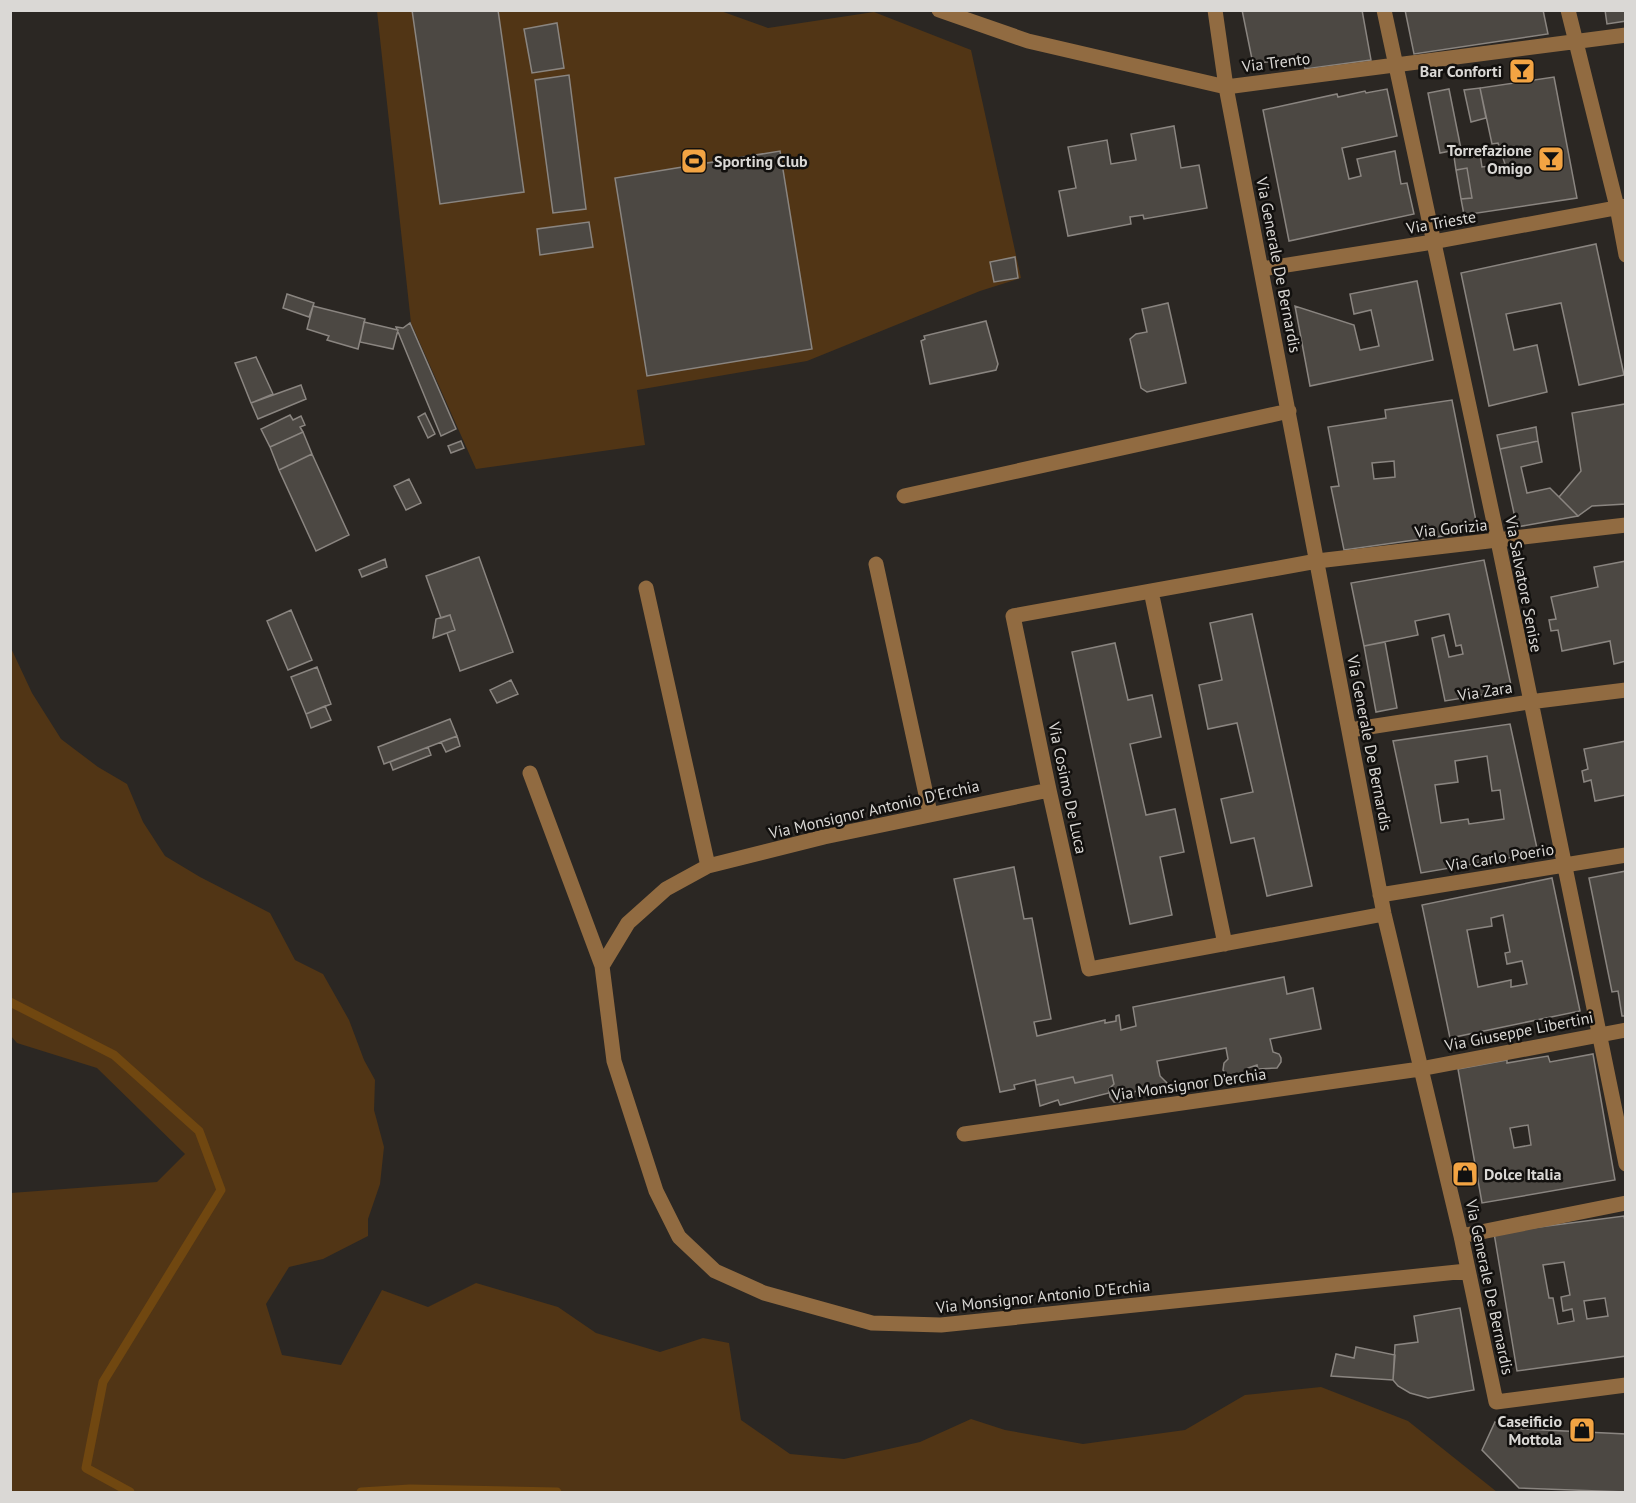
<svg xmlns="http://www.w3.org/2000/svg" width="1636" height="1503" viewBox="0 0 1636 1503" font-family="'PT Sans',sans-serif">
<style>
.green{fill:#513515}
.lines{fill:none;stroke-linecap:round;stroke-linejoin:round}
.stream{stroke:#704710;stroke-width:9}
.building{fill:#4c4843;stroke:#8a8580;stroke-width:1.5;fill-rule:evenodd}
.minor{stroke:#916b41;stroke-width:15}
.labels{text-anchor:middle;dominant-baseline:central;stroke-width:5;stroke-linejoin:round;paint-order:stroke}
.street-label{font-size:16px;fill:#dad8d5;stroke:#12100e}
.poi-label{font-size:16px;font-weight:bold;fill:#dad8d5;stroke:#12100e;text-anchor:end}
</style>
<rect width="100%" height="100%" fill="#2b2723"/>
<!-- green -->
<path class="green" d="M718,10L768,28L874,12L971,50L1021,278L980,291L807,361L637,390L645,445L476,469L411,323L377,11Z
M10,646L32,693L61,739L98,767L127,784L143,822L165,856L200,877L270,913L295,960L323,974L349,1020L364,1060L375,1080L374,1110L384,1147L380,1184L368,1219V1236L323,1259L289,1267L266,1304L282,1355L341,1365L382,1290L428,1307L476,1283L558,1307L596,1333L660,1352L703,1338L729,1343L741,1420L790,1454L844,1459L920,1442L971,1419L1005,1430L1083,1444L1185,1430L1245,1395L1321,1387L1408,1421L1497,1492H11V1193L157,1182L185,1154L97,1068L17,1043L11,1036Z"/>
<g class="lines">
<!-- stream -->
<path class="stream" d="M10,1002L114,1055L199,1131L221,1190L103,1382L86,1468L130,1492
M361,1492L410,1489L557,1492"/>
</g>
<!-- building -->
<path class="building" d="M412,10H498L524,192L440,204Z
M1242,10H1362L1371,60L1305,69L1303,57L1253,64Z
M1405,10H1543L1548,34L1414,54Z
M1605,10H1626V21L1607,24Z
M557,23L564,68L532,73L524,29Z
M569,75L586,209L553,213L535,80Z
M1554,77L1577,198L1464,215L1461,199L1472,198L1467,168L1456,170L1453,150L1479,147L1482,167L1505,164L1498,143L1492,144L1480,88Z
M1480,88L1486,118L1471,122L1464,90Z
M1387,89L1397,136L1342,148L1349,179L1361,176L1357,159L1395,151L1401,184L1407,183L1414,214L1289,241L1263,110L1337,94L1338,97L1365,91L1366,93Z
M1449,89L1461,149L1440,153L1428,93Z
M1174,126L1181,168L1199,165L1207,208L1144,219L1143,215L1130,217L1131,224L1068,236L1059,191L1076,188L1068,147L1107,140L1111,164L1136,160L1131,134Z
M780,151L812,349L647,376L615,178Z
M1467,168L1472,198L1461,199L1456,170Z
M589,222L593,247L540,255L537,229Z
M1596,244L1624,375L1579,385L1561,303L1506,314L1514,350L1537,345L1547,392L1489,406L1461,273Z
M1015,257L1018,278L994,282L990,262Z
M1417,281L1433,360L1310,386L1295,306L1354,325L1360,350L1379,346L1371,310L1354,314L1350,294Z
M287,294L314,303L309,317L283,308Z
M1168,303L1186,383L1147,392L1141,388L1130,339L1136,334L1147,332L1142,309Z
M313,306L365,319L358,349L327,340L329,336L307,329Z
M986,321L998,364L996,370L930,384L921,341L925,339L924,336Z
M364,322L398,330L393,349L360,342Z
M410,323L456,429L441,436L396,327L403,328Z
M256,357L273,394L251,403L235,363Z
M301,385L306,399L258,419L251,403Z
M1452,400L1478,531L1344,550L1331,487L1339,486L1328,427L1386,418L1385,410ZM1394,461L1395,477L1374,479L1372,463Z
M1625,404L1626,504L1592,506L1578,516L1559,497L1581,471L1572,413Z
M425,413L435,434L428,438L418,417Z
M290,415L293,420L301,416L305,425L300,427L303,432L270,447L261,429Z
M1536,427L1538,441L1500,449L1497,435Z
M303,432L312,454L279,470L270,447Z
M461,441L464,448L451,453L448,446Z
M1538,441L1542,462L1521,467L1527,493L1550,488L1578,516L1517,527L1500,449Z
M312,454L349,535L316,551L279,470Z
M409,479L421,503L406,510L394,486Z
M479,557L513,652L460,671L447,633L455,630L450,615L441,618L426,576Z
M385,559L387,567L362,577L359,570Z
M1484,560L1512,690L1445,701L1432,638L1444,635L1449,657L1463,654L1461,645L1456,646L1449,614L1415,621L1418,635L1364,646L1351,583Z
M1626,561V661L1614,664L1610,641L1562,651L1558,630L1551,631L1549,620L1556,619L1551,597L1598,587L1594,567Z
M291,610L312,660L288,670L267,621Z
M1252,614L1312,886L1267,896L1254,838L1231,843L1221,799L1253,792L1237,723L1208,729L1199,685L1222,680L1210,623Z
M450,615L455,630L433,638L436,619Z
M1385,642L1397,708L1376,712L1364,646Z
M1115,643L1128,700L1152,695L1161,737L1130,744L1146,815L1175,809L1184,852L1160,857L1172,915L1130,924L1072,652Z
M317,667L331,704L306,714L291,677Z
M511,680L518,694L497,703L490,690Z
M325,706L331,720L311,728L306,714Z
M450,719L457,736L384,764L378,747Z
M1510,724L1538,853L1421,873L1393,741ZM1487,756L1492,791L1500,790L1504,819L1469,824L1468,819L1441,823L1435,785L1458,782L1455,761Z
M457,736L460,746L446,752L441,742Z
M1626,741V795L1595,801L1591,780L1584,782L1582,771L1588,769L1584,749Z
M428,747L431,755L393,770L390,762Z
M1014,867L1024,919L1032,918L1051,1019L1034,1022L1037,1036L1105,1020V1023L1116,1021V1016L1119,1015L1121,1030L1136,1026L1133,1007L1284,977L1287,994L1313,988L1321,1029L1270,1039L1273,1052L1279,1054L1281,1058V1062L1277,1068L1258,1069L1257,1065L1248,1068L1247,1072L1233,1078L1228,1077L1223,1070L1224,1063L1228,1059L1226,1048L1157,1061L1160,1076L1167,1083L1164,1089L1158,1093L1146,1094L1144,1088L1134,1092V1096L1130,1098L1119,1102H1114L1110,1097L1109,1089L1114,1084L1112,1075L1075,1083L1073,1077L1036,1085L1035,1080L1014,1085L1015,1089L1000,1092L954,879Z
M1626,871V1016H1622L1618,991L1612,992L1589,878Z
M1552,878L1580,1011L1450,1038L1422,905ZM1503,915L1510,952L1505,953L1507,964L1522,961L1527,984L1511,987V980L1478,987L1467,930L1492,926L1491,918Z
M1593,1054L1615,1180L1482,1203L1458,1069L1507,1060V1063L1548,1056L1550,1062ZM1528,1125L1531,1145L1514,1148L1510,1128Z
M1112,1075L1114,1084L1109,1089V1093L1060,1105L1058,1100L1040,1106L1036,1085L1073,1077L1075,1083Z
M1624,1216L1626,1225V1356L1517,1371L1494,1233ZM1564,1262L1570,1295L1561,1297L1563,1311L1572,1309L1574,1321L1558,1324L1553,1298H1549L1543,1265ZM1605,1298L1608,1316L1587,1319L1584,1301Z
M1460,1308L1474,1390L1428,1398L1410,1393L1398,1386L1393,1380L1395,1345L1418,1342L1414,1316Z
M1356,1347L1395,1355L1393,1380L1331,1376L1336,1354L1354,1358Z
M1495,1422L1522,1429L1626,1434V1492L1519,1488L1482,1450Z"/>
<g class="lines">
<!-- minor -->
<path class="minor" d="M939,10L1028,41L1226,87L1626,35
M1215,10L1226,87L1384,914L1461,1236L1496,1402L1626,1385
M1384,10L1498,541L1626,1164
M1568,10L1617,207L1626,255
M1262,269L1433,242L1626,206
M904,496L1289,411
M876,564L930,813
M646,588L708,866
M1151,591L1225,944
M1350,730L1529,702L1626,690
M530,773L602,966
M1049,790L824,837L708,866L666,889L628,923L602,966L614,1061L656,1191L679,1237L715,1271L764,1293L872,1323L941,1325L1467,1271
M1380,895L1626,855
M1384,914L1089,969L1049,790L1013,616L1317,561L1626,525
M964,1134L1420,1069L1626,1030
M1461,1236L1626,1203"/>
</g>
<!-- icons -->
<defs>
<symbol id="bar-square" viewBox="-11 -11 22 22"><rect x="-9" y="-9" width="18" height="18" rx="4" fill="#f3a443" stroke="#12100e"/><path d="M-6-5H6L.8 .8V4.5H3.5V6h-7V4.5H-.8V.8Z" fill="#111"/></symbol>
<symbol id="stadium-square" viewBox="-11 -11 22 22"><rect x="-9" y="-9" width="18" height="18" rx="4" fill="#f3a443" stroke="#12100e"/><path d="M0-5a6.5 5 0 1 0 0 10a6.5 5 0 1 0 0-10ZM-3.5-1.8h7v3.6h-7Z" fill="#111"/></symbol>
<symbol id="shop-square" viewBox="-11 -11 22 22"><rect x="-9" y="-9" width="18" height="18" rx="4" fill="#f3a443" stroke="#12100e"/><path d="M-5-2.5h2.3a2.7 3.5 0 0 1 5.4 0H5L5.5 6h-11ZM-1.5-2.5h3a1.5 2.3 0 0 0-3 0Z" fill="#111"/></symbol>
</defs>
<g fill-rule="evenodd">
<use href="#bar-square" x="1507" y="56" width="30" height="30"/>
<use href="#bar-square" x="1536" y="144" width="30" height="30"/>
<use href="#stadium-square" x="679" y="146" width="30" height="30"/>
<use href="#shop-square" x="1450" y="1159" width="30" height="30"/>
<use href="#shop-square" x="1567" y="1415" width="30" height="30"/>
</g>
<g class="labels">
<!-- street labels -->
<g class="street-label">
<text transform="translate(1276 62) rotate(-7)">Via Trento</text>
<text transform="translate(1441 222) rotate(-10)">Via Trieste</text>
<text transform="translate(1279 265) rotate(79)">Via Generale De Bernardis</text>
<text transform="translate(1451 528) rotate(-6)">Via Gorizia</text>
<text transform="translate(1524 584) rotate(79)">Via Salvatore Senise</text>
<text transform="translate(1485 691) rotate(-9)">Via Zara</text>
<text transform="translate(1370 743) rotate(79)">Via Generale De Bernardis</text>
<text transform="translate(1068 788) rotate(78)">Via Cosimo De Luca</text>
<text transform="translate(874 809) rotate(-13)">Via Monsignor Antonio D'Erchia</text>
<text transform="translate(1500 857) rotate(-9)">Via Carlo Poerio</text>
<text transform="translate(1519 1031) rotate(-11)">Via Giuseppe Libertini</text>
<text transform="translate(1189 1084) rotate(-8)">Via Monsignor D'erchia</text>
<text transform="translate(1490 1287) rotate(78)">Via Generale De Bernardis</text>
<text transform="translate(1043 1296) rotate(-6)">Via Monsignor Antonio D'Erchia</text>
</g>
<!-- poi labels -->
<g class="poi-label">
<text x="1502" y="71">Bar Conforti</text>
<text x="1532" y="150">Torrefazione<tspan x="1532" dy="18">Omigo</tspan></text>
<text x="714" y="161" text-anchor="start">Sporting Club</text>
<text x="1484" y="1174" text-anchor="start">Dolce Italia</text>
<text x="1562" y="1421">Caseificio<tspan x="1562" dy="18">Mottola</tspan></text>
</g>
</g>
<!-- border -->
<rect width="1636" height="1503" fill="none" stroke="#dad8d5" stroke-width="24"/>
</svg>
